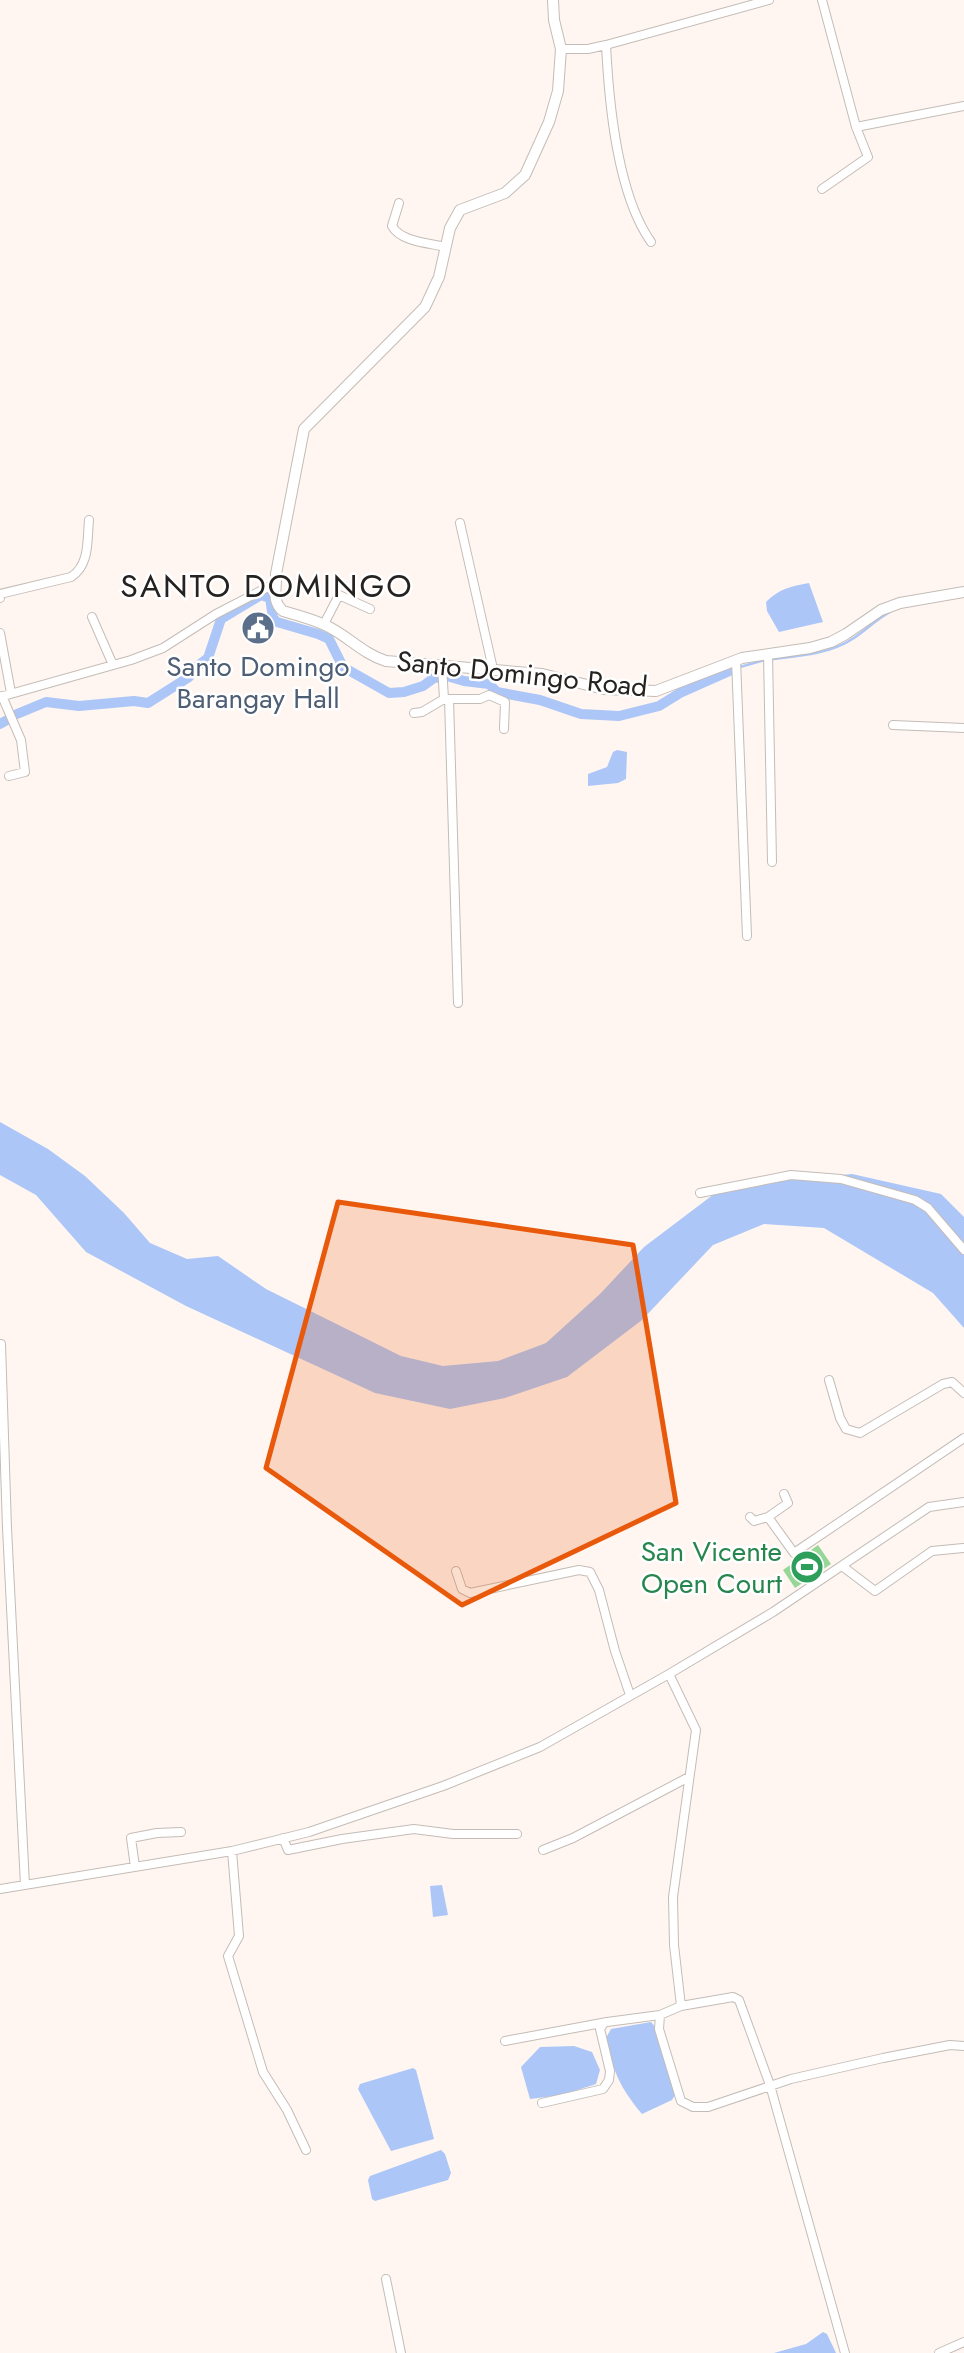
<svg xmlns="http://www.w3.org/2000/svg" width="964" height="2353" viewBox="0 0 964 2353" font-family="Jost,sans-serif">
<style>
.pitch{fill:#96d797}
.water{fill:#acc6f7}
.lines{fill:none;stroke-linecap:round;stroke-linejoin:round}
.stream{stroke:#acc6f7;stroke-width:2.5}
.canal{stroke:#acc6f7;stroke-width:10}
.street-casing{stroke:#c4bcb7;stroke-width:10}
.secondary-casing{stroke:#c4bcb7;stroke-width:12}
.street{stroke:#fff;stroke-width:8}
.secondary{stroke:#fff;stroke-width:10}
.marked{fill:#e8590c;fill-opacity:0.2;stroke:#e8590c;stroke-width:5;stroke-linejoin:round}
.labels{text-anchor:middle;dominant-baseline:central;stroke-width:5;stroke-linejoin:round;paint-order:stroke}
.service-label{font-size:28px;fill:#4e5e75;stroke:#fff}
.street-label{font-size:28px;fill:#252220;stroke:#fff}
.leisure-label{font-size:28px;fill:#27864d;stroke:#fff;text-anchor:end}
.quarter-label{font-size:32px;letter-spacing:2px;fill:#252220;stroke:#fff}
</style>
<rect width="100%" height="100%" fill="#fff6f1"/>
<!-- pitch -->
<path class="pitch" d="M818,1545L831,1564L795,1588L783,1570Z"/>
<!-- water -->
<path class="water" d="M809,583L823,622L779,632L767,611L766,602C779,589 791,586 809,583Z
M617,750L627,752L626,779L618,783L588,786V774L607,767L613,752Z
M0,1122L48,1149L85,1176L124,1213L150,1243L187,1259L218,1256L266,1289L401,1356L443,1366L498,1361L546,1343L600,1294L644,1247L718,1191L770,1181L852,1174L941,1194L964,1217V1328L933,1293L824,1228L764,1224L713,1245L642,1320L567,1377L505,1398L450,1409L375,1393L186,1306L86,1252L36,1195L0,1175Z
M442,1885L448,1915L433,1917L430,1886Z
M651,2022L657,2029L675,2095L672,2100L642,2114C619,2086 614,2073 606,2038L611,2029Z
M574,2046L592,2052L600,2070L596,2084L562,2095L530,2099L521,2067L540,2047Z
M413,2068L416,2070L434,2139L391,2151L358,2089L360,2084Z
M441,2150L445,2154L451,2173L448,2180L375,2201L372,2199L368,2180L370,2176Z
M823,2332L827,2334L836,2353H774L806,2344Z"/>
<g class="lines">
<!-- stream -->
<path class="stream" d="M773,659C800,656 830,654 854,638C866,630 877,619 890,612
M740,667L765,660"/>
<!-- canal -->
<path class="canal" d="M17,714L46,702L79,706L134,701L148,703L189,677L195,668L208,658L221,619L261,595L270,598L273,618L277,622L318,634L329,639L343,667L389,693L404,692L423,686L434,678L447,676L464,681L489,684L497,692L540,700L581,714L619,716L659,706L680,693L734,669
M0,724L9,719"/>
<defs>
<path id="street" d="M606,45C609,104 617,194 651,242
M561,49H588L606,45L769,0
M856,127L964,106
M822,189L868,157L856,127L822,0
M399,203L392,226C401,242 429,243 446,247
M460,523L493,669
M0,598V594L71,577C90,565 87,540 89,520
M92,617L113,665
M324,624L339,595L370,609
M0,633L11,693
M768,654L772,862
M736,660L747,936
M442,665L444,699H480L489,695L505,702L504,729
M2,696L21,740L25,772L9,776
M0,697L131,660L163,648L216,614L276,583
M449,699L458,1003
M414,713L422,712L444,699
M893,725L964,728
M700,1193L791,1175L841,1179L915,1200L928,1208L964,1250
M1,1344L7,1528L25,1885
M829,1380L840,1418L846,1429L860,1433L943,1384L952,1382L964,1393
M784,1494L788,1503L768,1517L794,1553L964,1438
M750,1517L754,1521L768,1517
M842,1566L875,1591L932,1551L963,1548
M456,1571L462,1589L470,1593L579,1570L590,1572L599,1590L615,1651L630,1695
M283,1838L288,1850L342,1839L414,1829L453,1834H517
M543,1850L573,1838L689,1777
M232,1851L239,1936L228,1956L263,2072L287,2110L306,2150
M135,1867L131,1838L157,1833L181,1832
M0,1889L232,1851L309,1832L443,1786L540,1747L669,1674L773,1612L929,1507L964,1502
M681,2006L733,1997L739,2000L770,2085L845,2353
M660,2015L659,2029L681,2101L693,2107H708L791,2079L883,2058L950,2045L964,2046
M505,2041L607,2022L660,2015L681,2006L674,1945L673,1897L696,1730L669,1674
M542,2103L603,2089L609,2080L610,2071L600,2029L604,2023
M386,2279L401,2353
M939,2353L964,2342"/>
<path id="secondary" d="M553,0L554,20L561,49L558,91L549,122L525,175L505,193L460,210L450,228L439,277L425,307L304,429L276,574C277,588 271,601 283,611C297,615 312,619 325,625C347,635 363,654 386,661L542,674L604,689L656,691L742,658L810,648L831,642L846,634L881,610L900,603L964,592"/>
</defs>
<!-- street casing -->
<use href="#street" class="street-casing"/>
<!-- secondary casing -->
<use href="#secondary" class="secondary-casing"/>
<!-- street -->
<use href="#street" class="street"/>
<!-- secondary -->
<use href="#secondary" class="secondary"/>
</g>
<!-- marked area -->
<path class="marked" d="M338,1202L633,1245L676,1503L462,1605L266,1468Z"/>
<!-- icons -->
<defs>
<symbol id="civic-disc" viewBox="-11 -11 22 22"><circle r="9.5" fill="#5c6f8a" stroke="#fff"/><path d="M-.6-6.5H3V-4.5H.6V-3L4-1V1h2V6H-6V1h2V-1L-.6-3ZM-1.2 2.5V6h2.4V2.5Z" fill="#fff"/></symbol>
<symbol id="stadium-disc" viewBox="-11 -11 22 22"><circle r="9.5" fill="#2e9e5b" stroke="#fff"/><path d="M0-5a6.5 5 0 1 0 0 10a6.5 5 0 1 0 0-10ZM-3.5-1.8h7v3.6h-7Z" fill="#fff"/></symbol>
</defs>
<g fill-rule="evenodd">
<use href="#civic-disc" x="239" y="609" width="38" height="38"/>
<use href="#stadium-disc" x="788" y="1548" width="38" height="38"/>
</g>
<g class="labels">
<!-- service labels -->
<g class="service-label">
<text x="258" y="666">Santo Domingo<tspan x="258" dy="32">Barangay Hall</tspan></text>
</g>
<!-- street labels -->
<g class="street-label">
<text transform="translate(522 674) rotate(6)">Santo Domingo Road</text>
</g>
<!-- leisure labels -->
<g class="leisure-label">
<text x="782" y="1551">San Vicente<tspan x="782" dy="32">Open Court</tspan></text>
</g>
<!-- quarter labels -->
<g class="quarter-label">
<text x="267" y="586">SANTO DOMINGO</text>
</g>
</g>
</svg>
